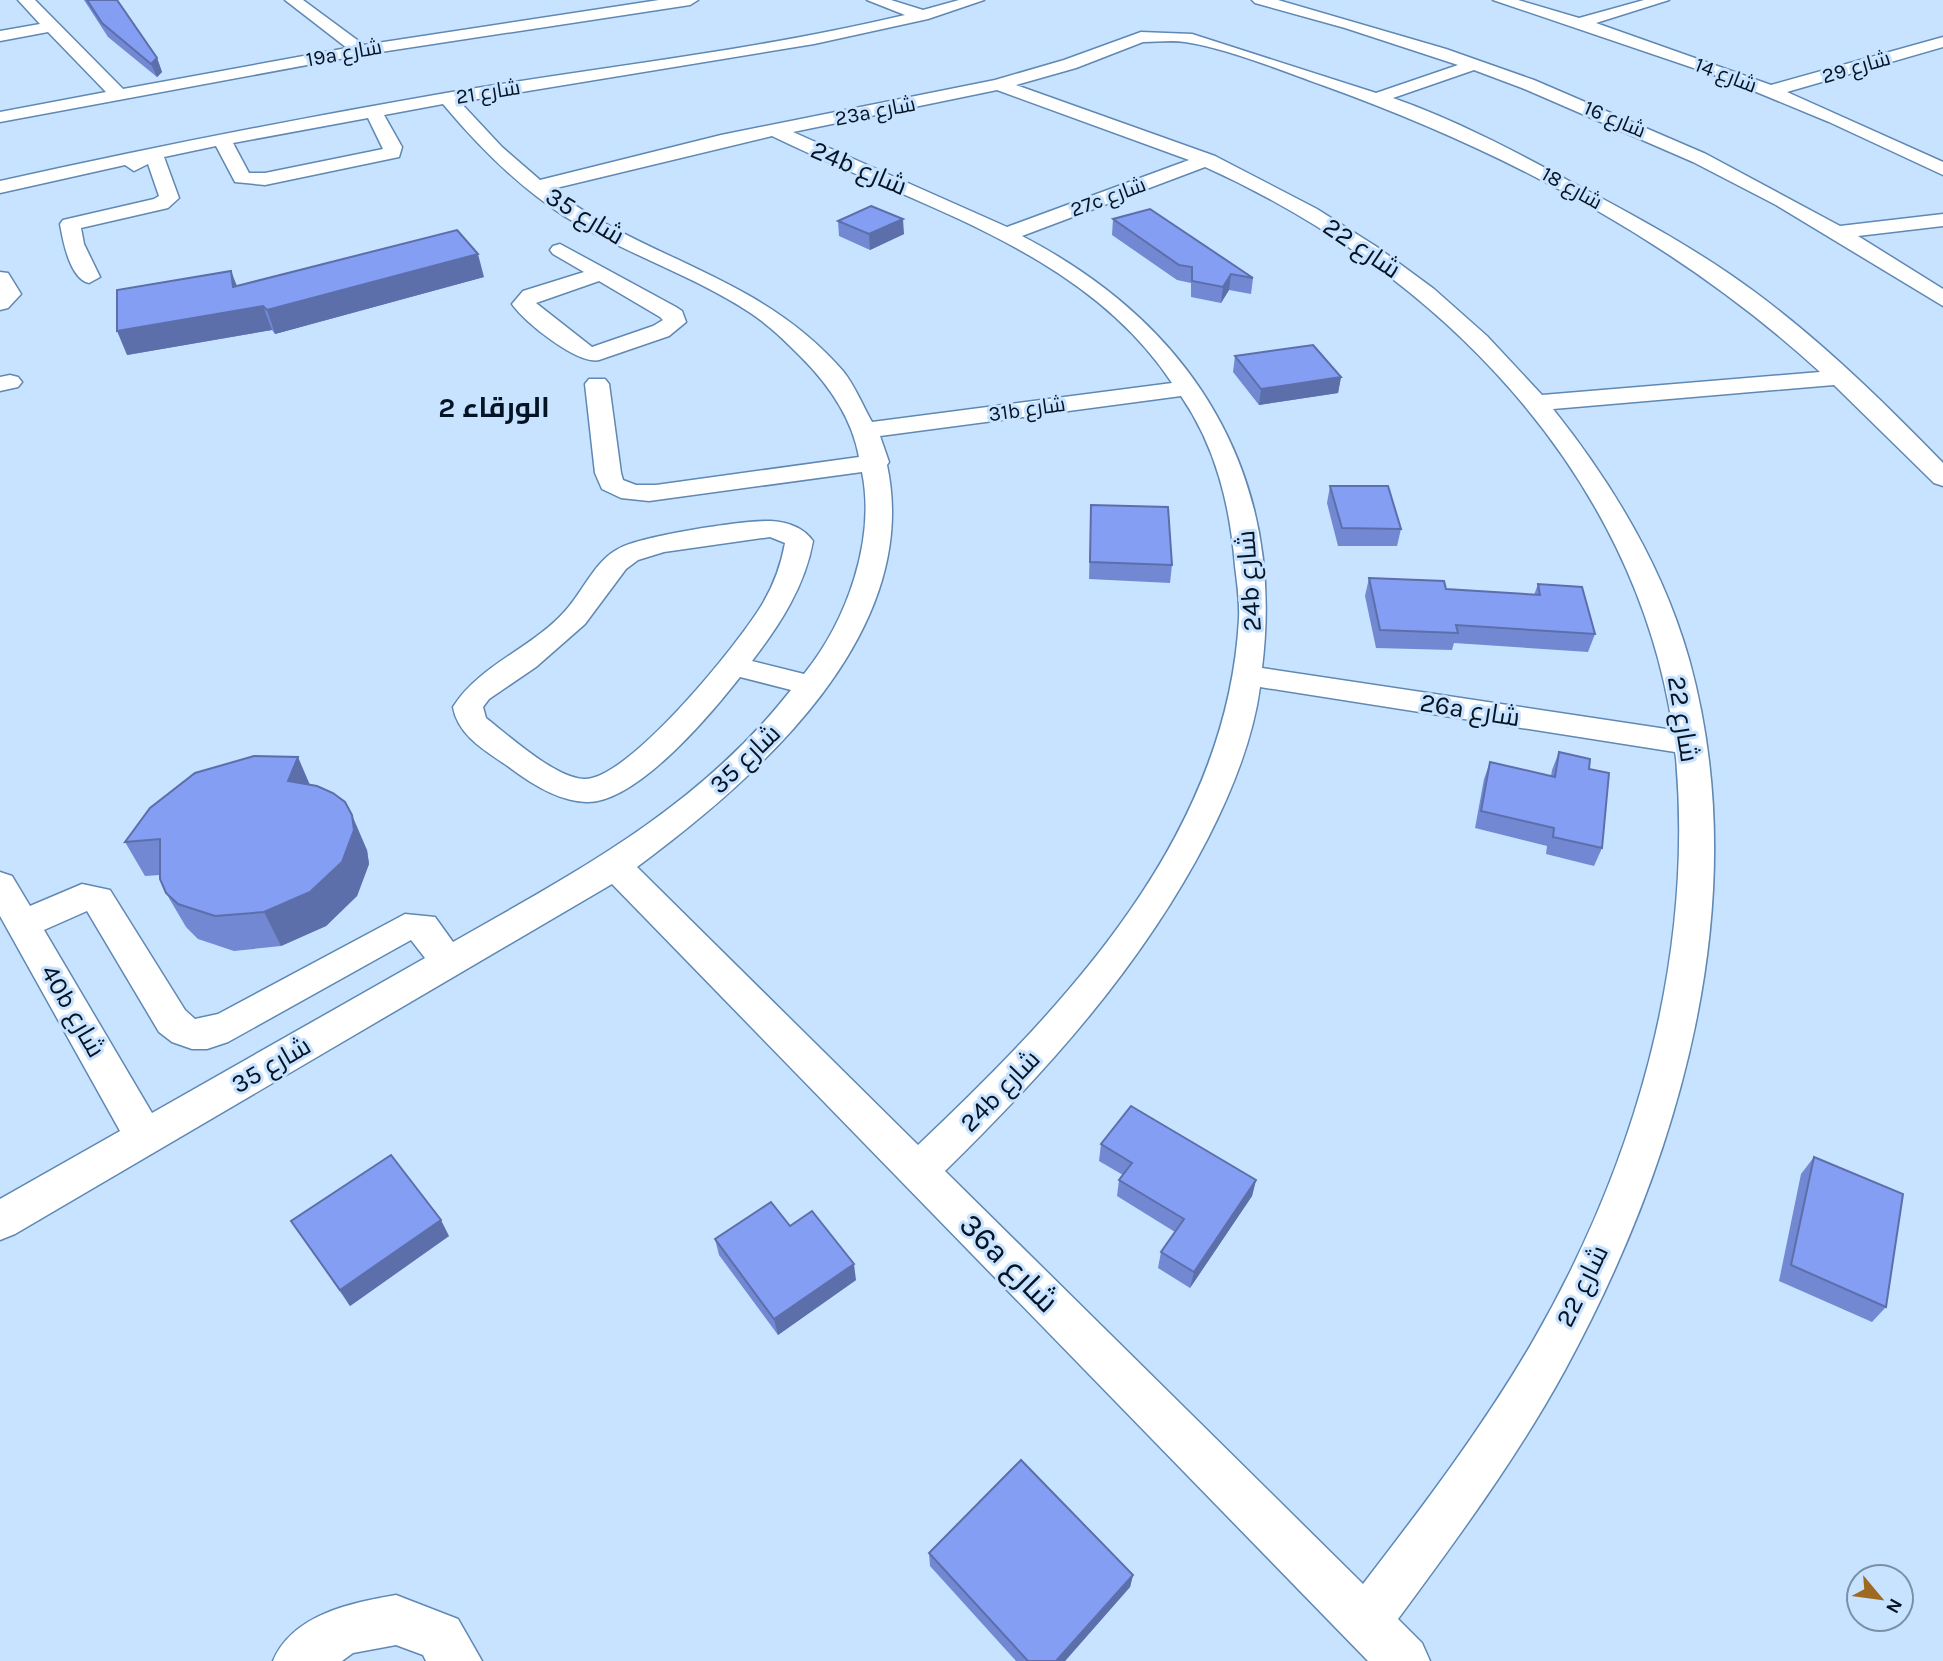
<svg xmlns="http://www.w3.org/2000/svg" width="1943" height="1661" viewBox="0 0 1943 1661" font-family="Karla,Cairo,sans-serif">
<style>
.lines{fill:none;stroke-linecap:round;stroke-linejoin:round}
.minor-casing{stroke:#5f88b3;stroke-width:3}
.minor{fill:#fff;fill-rule:evenodd}
.wall{fill:#7288d2}
.shaded-wall{fill:#5c6fab}
.building{fill:#849ef4;stroke:#5c6fab;stroke-width:2}
.labels{text-anchor:middle;dominant-baseline:central;stroke-width:6;stroke-linejoin:round;paint-order:stroke}
.far-street-label{font-size:21px;fill:#051424;stroke:#c8e3ff}
.street-label{font-size:26px;fill:#051424;stroke:#c8e3ff}
.far-district-label{font-size:28px;font-weight:bold;fill:#051424;stroke:#c8e3ff}
.near-street-label{font-size:32px;fill:#051424;stroke:#c8e3ff}
</style>
<rect width="100%" height="100%" fill="#c8e3ff"/>
<g class="lines">
<defs>
<path id="minor" d="M18,0H35L123,89L347,48L285,0H303L364,45L659,0H698L690,5L361,55L0,122V112L106,92L48,32L0,41V31L40,24Z
M867,0H891L923,10L959,0H984L928,19L814,44L460,102L502,147L540,180L721,135L995,80L1064,60L1141,32L1192,34L1376,93L1458,65L1345,28L1255,3L1252,0H1278L1446,49L1534,80L1706,154L1840,226L1943,214V226L1858,236L1943,289V306L1776,205L1693,162L1522,88L1474,70L1393,98C1455,120 1513,150 1571,182C1624,210 1678,239 1728,273C1806,326 1877,395 1943,463V486L1934,483L1834,385L1553,409C1612,483 1663,567 1689,659C1756,900 1680,1158 1565,1370C1517,1458 1457,1539 1398,1619L1422,1643L1430,1661H1368L612,884L15,1234L0,1240V1199L120,1131L0,916V872L12,876L30,906L82,884L110,890L185,1010L195,1019L218,1014L405,914L435,917L453,942C580,870 699,807 791,690L740,677C711,714 636,804 586,802C558,801 530,783 509,767C486,751 458,736 453,707C479,665 533,648 566,610C583,591 595,561 618,549C640,536 744,520 771,521C787,522 803,527 813,541C805,586 780,625 752,661L804,674C847,621 876,539 862,472L649,501L621,498L602,489L595,473L585,384L589,379H605L609,384L621,473L623,480L636,485H656L859,457C852,418 829,385 801,357C785,341 769,325 749,312C691,274 623,253 564,216C518,186 479,147 443,104L384,115L402,147L399,157L265,185L235,182L216,146L164,157L179,198L168,208L81,228L84,244L100,277L89,283C70,279 63,241 60,224L63,220L154,199L159,196L148,164L134,171L125,165L0,193V181C148,148 296,119 446,93C599,67 754,51 905,15ZM1143,42C1157,42 1172,40 1185,42C1226,48 1283,71 1322,85C1503,150 1677,241 1820,372L1542,395L1487,336L1434,289L1377,247L1317,209L1215,156L1016,85L1076,68ZM997,90L1189,160L1007,227L793,132ZM368,118L383,149L265,173H249L233,143ZM772,136C910,204 1083,248 1172,383L872,422C863,406 855,386 843,371C759,274 648,262 552,189ZM1205,167C1437,271 1635,472 1673,730L1262,668C1286,474 1193,325 1022,236ZM1181,396C1216,447 1230,505 1235,566C1237,583 1240,602 1239,619C1227,836 1068,1003 918,1145L637,867C757,778 923,634 887,465L889,462L880,436ZM770,537L785,543C781,565 774,584 763,603C741,641 628,781 584,779C555,778 508,735 486,718L483,707L489,699L536,667L585,624L626,569L638,560L664,552ZM1260,687L1675,752L1676,758C1694,962 1634,1166 1533,1341C1483,1427 1423,1506 1363,1584L945,1171C1047,1071 1142,966 1208,838C1232,791 1253,739 1260,687ZM87,911L159,1032L172,1042L192,1049H207L228,1042L411,940L425,958L152,1113L44,930Z
M1493,0H1518L1579,18L1644,0H1669L1596,23L1771,85L1943,37V47L1787,92L1943,162V175L1829,122L1720,77Z
M560,244L676,307L682,311L686,322L669,336L599,360C578,365 524,322 512,304L523,291L584,272L553,254L550,250L553,246ZM599,281L660,317L663,320L653,326L592,347L536,303Z
M0,272L8,273L21,294L8,308L0,310Z
M10,375L18,377L22,382L18,387L0,391V377Z
M396,1595L458,1619L482,1661H426L423,1655L396,1645L353,1653L342,1661H273C293,1614 351,1603 396,1595Z"/>
</defs>
<!-- minor casing -->
<use href="#minor" class="minor-casing"/>
<!-- minor -->
<use href="#minor" class="minor"/>
</g>
<!-- wall -->
<path class="wall" d="M84,0H117L157,58L162,72L157,77L108,37Z
M1113,219L1253,278L1251,294L1229,290L1221,303L1191,297V283L1177,280L1112,235Z
M838,221L904,234L870,250L839,236Z
M231,271L237,286L484,277L275,334L272,330L127,355Z
M1235,356L1341,377L1338,393L1259,405L1233,372Z
M1330,486L1401,529L1397,546H1338L1327,503Z
M1091,505L1172,565L1170,583L1089,579Z
M1369,578L1446,589L1534,595L1538,584L1595,634L1588,652L1454,643L1452,650L1376,648L1365,596Z
M1559,752L1589,769L1602,848L1594,866L1546,854L1547,846L1475,828L1484,779L1490,762L1551,776L1552,770Z
M310,785L367,850L369,864L357,896L326,926L281,946L234,951L198,939L186,927L166,893L160,875L145,876L125,842Z
M1101,1144L1256,1180L1252,1196L1190,1288L1158,1268L1161,1252L1175,1232L1117,1196L1119,1180L1123,1175L1099,1161Z
M1814,1157L1886,1307L1872,1322L1779,1281L1801,1174Z
M291,1221L449,1236L350,1306Z
M790,1226L856,1280L778,1335L719,1255L715,1239Z
M929,1553L1133,1575L1130,1587L1065,1661H1016L930,1566Z"/>
<!-- shaded-wall -->
<path class="shaded-wall" d="M157,58L162,72L157,77L151,64Z
M903,219L904,234L870,250L869,234Z
M478,254L484,277L275,334L267,310Z
M231,271L240,295L263,306L272,330L127,355L117,331Z
M1231,274L1229,290L1221,303L1223,287Z
M1341,377L1338,393L1259,405L1261,389Z
M298,757L313,792L288,781Z
M352,815L367,850L369,864L357,896L326,926L281,946L264,912Z
M1256,1180L1252,1196L1190,1288L1194,1272Z
M441,1220L449,1236L350,1306L340,1290Z
M854,1264L856,1280L778,1335L774,1319Z
M1133,1575L1130,1587L1065,1661H1056Z"/>
<!-- building -->
<path class="building" d="M87,0H117L157,58L151,64L102,23Z
M871,206L903,219L869,234L838,221Z
M1150,209L1253,278L1231,274L1223,287L1192,281V267L1179,265L1113,219Z
M457,230L478,254L267,310L263,306L117,331V290L231,271L233,287Z
M1313,345L1341,377L1261,389L1235,356Z
M1330,486H1388L1401,529L1342,528Z
M1091,505L1168,507L1172,565L1090,562Z
M1369,578L1444,581L1446,589L1540,595L1538,584L1582,587L1595,634L1456,625L1458,633L1380,630Z
M1559,752L1590,759L1589,769L1609,773L1602,848L1553,837L1554,828L1481,811L1490,762L1555,777Z
M254,756L298,757L288,781L317,786L333,793L345,802L352,815L354,830L342,862L310,892L264,912L215,916L178,904L166,893L160,879V839L125,842L150,808L195,773Z
M1131,1106L1256,1180L1194,1272L1161,1252L1184,1219L1119,1180L1132,1163L1101,1144Z
M391,1155L441,1220L340,1290L291,1221Z
M1814,1157L1903,1194L1886,1307L1791,1265Z
M771,1202L790,1226L812,1211L854,1264L774,1319L715,1239Z
M1021,1460L1133,1575L1056,1661H1028L929,1553Z"/>
<g class="labels">
<!-- far-street labels -->
<g class="far-street-label">
<text transform="translate(344 53) rotate(-10)">19a شارع</text>
<text transform="translate(1856 67) rotate(-16)">شارع 29</text>
<text transform="translate(1726 75) rotate(21)">شارع 14</text>
<text transform="translate(488 92) rotate(-9)">شارع 21</text>
<text transform="translate(875 111) rotate(-11)">23a شارع</text>
<text transform="translate(1615 119) rotate(23)">شارع 16</text>
<text transform="translate(1572 188) rotate(29)">شارع 18</text>
<text transform="translate(1108 197) rotate(-20)">27c شارع</text>
<text transform="translate(1027 409) rotate(-8)">31b شارع</text>
</g>
<!-- street labels -->
<g class="street-label">
<text transform="translate(859 168) rotate(23)">24b شارع</text>
<text transform="translate(585 216) rotate(31)">شارع 35</text>
<text transform="translate(1362 248) rotate(34)">شارع 22</text>
<text transform="translate(1249 581) rotate(-94)">24b شارع</text>
<text transform="translate(1470 710) rotate(9)">26a شارع</text>
<text transform="translate(1683 719) rotate(81)">شارع 22</text>
<text transform="translate(745 759) rotate(-44)">شارع 35</text>
<text transform="translate(73 1011) rotate(60)">40b شارع</text>
<text transform="translate(271 1065) rotate(-30)">شارع 35</text>
<text transform="translate(1000 1091) rotate(-46)">24b شارع</text>
<text transform="translate(1582 1286) rotate(-64)">شارع 22</text>
</g>
<!-- far-district labels -->
<g class="far-district-label">
<text x="494" y="407">الورقاء 2</text>
</g>
<!-- near-street labels -->
<g class="near-street-label">
<text transform="translate(1009 1263) rotate(45)">36a شارع</text>
</g>
</g>
<!-- north arrow -->
<g transform="translate(1880 1598) rotate(119)"><circle r="33" fill="#c8e3ff" stroke="#7a90a7" stroke-width="2"/>
<path d="M0-5L12 26L0 18L-12 26Z" fill="#9e6a22"/>
<text y="-10" font-size="19" font-weight="bold" text-anchor="middle" fill="#051424">N</text>
</g>
</svg>
